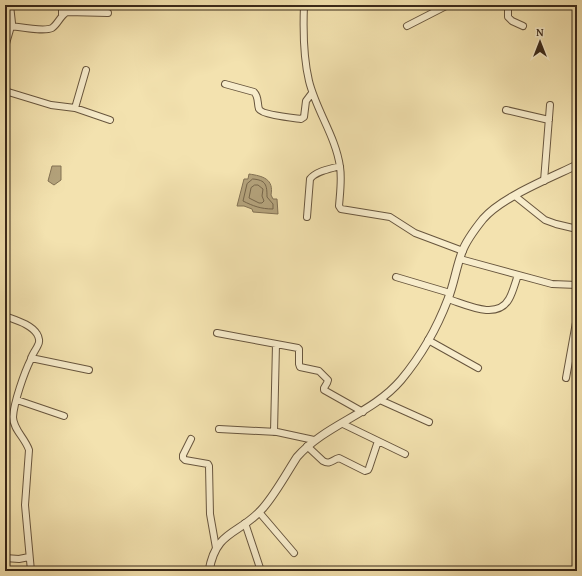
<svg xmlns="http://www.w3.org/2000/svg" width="582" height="576" viewBox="0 0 582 576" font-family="'Gentium Book Plus',serif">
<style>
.water{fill:#b4a37c;stroke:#837254}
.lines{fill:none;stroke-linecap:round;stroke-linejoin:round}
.shore{stroke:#76664a;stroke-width:1}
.minor-casing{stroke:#68563e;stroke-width:8}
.tertiary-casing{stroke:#68563e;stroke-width:9}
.minor{stroke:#f7eccb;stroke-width:6}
.tertiary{stroke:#f7eccb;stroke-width:7}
</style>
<rect width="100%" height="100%" fill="#f3e2af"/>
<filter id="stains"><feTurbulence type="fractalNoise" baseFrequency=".005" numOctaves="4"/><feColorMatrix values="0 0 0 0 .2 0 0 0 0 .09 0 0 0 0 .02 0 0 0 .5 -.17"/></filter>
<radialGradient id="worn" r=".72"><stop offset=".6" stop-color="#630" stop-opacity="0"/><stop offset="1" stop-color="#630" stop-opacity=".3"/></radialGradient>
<!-- water -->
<path class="water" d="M52,166H61V180L54,185L48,181Z
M249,174C263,176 274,179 271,195L273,199H277L278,214L253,212L252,209L244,206H237L244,179H248Z"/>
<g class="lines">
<!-- shore -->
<path class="shore" d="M253,179C266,180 267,185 267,197L273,204V209C261,209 253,206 243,201L247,184Z
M255,185H258L263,189L262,196L264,201L262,203H259L249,198L251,188Z"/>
<defs>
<path id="minor" d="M62,5V15
M304,5C303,30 303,56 309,81C316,110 336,137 340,167C342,179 340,193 339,206L341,209L390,217L415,233L463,251
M508,5V17L512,21L523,26
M11,26C20,27 44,32 52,28C58,24 60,16 67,12L108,13
M407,26L448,5
M5,47L12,23L10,5
M225,84L254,92C259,97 257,103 259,109C262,115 294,118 301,119L304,117L306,101L312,93
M5,91L51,105L75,108L110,120
M75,108L86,70
M506,110L549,120
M544,181L550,105
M515,196L545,220L556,224L577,229
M307,217L310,179C316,171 330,169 340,166
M460,259L552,284L577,285
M396,277L450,293
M448,299C465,304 497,321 509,299C513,292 515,283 518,275
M5,316C15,320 31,324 37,334C39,337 40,342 38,345C36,350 32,354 31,359C24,373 14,402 13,417C13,429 25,438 29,450L25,505L31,571
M217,333L298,348L299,349V364L300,367L319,371L328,380L327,383L324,388V390L363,412
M428,340L478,368
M31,358L89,370
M566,378L577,317
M17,400L64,416
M380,400L429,422
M343,424L405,454
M219,429L277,432L314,440
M274,432L276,344
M191,439L183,455V458L185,460L208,464L209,466L210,514L216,548
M307,446L323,461C330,465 332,460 339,458L365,471L368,470L369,468L378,441
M259,512L294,553
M245,523L261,571
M5,558L19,559L29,557"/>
<path id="tertiary" d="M209,571C216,529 240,535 263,508C276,493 286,474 297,457C326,424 372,414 401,380C421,356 437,328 448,299C454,284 456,268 462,252C466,241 475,229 483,219C502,197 550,178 577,165"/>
</defs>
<!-- minor casing -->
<use href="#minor" class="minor-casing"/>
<!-- tertiary casing -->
<use href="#tertiary" class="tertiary-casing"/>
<!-- minor -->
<use href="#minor" class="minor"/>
<!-- tertiary -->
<use href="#tertiary" class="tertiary"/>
</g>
<!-- margin -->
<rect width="582" height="576" fill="none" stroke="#f3e2af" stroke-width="20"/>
<rect x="6" y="6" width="570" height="564" fill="none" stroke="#392819" stroke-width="2"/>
<rect x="10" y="10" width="562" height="556" fill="none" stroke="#392819"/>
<!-- north arrow -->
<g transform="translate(540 42)" stroke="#f7eccb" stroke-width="3" paint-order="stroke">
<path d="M0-3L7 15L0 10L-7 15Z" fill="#392819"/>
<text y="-6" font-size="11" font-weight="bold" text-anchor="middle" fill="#392819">N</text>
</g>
<rect width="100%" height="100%" filter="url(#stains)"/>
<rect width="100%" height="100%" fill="url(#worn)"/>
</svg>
